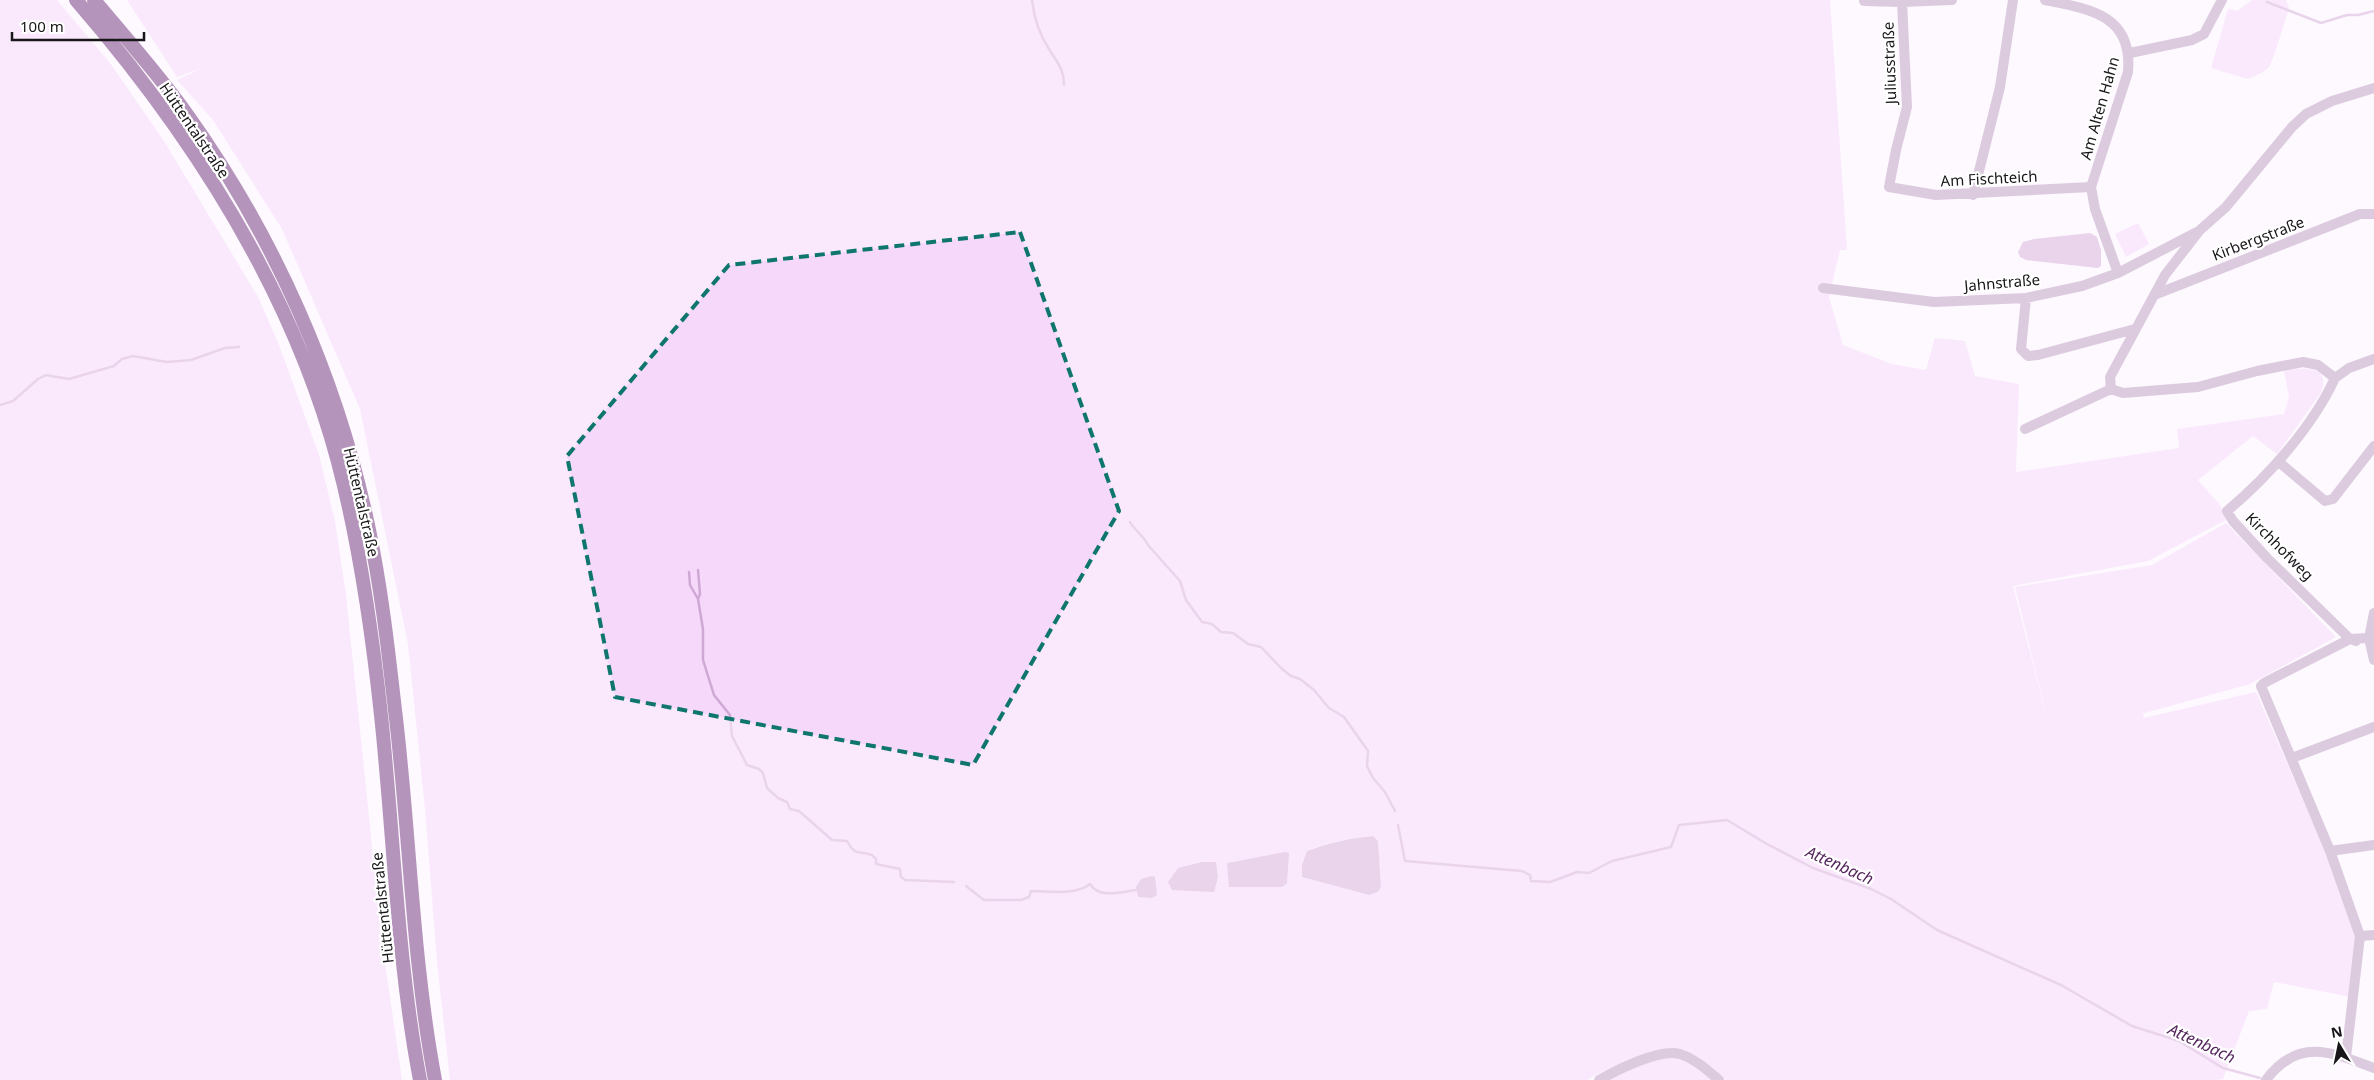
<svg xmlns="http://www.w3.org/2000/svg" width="2374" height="1080" viewBox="0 0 2374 1080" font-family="'Noto Sans',sans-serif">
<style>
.green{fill:#f6d8fa;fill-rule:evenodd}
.water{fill:#d0a8d6}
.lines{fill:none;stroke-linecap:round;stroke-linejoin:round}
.stream{stroke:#d0a8d6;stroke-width:2.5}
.minor{stroke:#b394b7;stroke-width:10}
.highway{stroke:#5d1c68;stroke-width:14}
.marked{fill:none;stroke:#0f766e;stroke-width:4;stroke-dasharray:10 6;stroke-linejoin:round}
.labels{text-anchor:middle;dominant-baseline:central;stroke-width:4.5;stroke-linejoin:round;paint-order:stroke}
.street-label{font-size:15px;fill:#191619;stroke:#fff}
.water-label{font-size:16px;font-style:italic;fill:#55255d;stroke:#fff}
</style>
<rect width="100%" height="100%" fill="#fef8ff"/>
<!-- green -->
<path class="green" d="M0,0H57L110,63L164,141L258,297L279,345L319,455L335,521L346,595L382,942L402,1080H0Z
M127,0H1830L1847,250H1840L1829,297L1843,345L1892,364L1926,370L1935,338L1965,341L1975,376L2019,384L2016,472L2179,448L2177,429L2284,414L2289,397L2284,371C2301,367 2334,365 2320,394L2277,454L2253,436L2198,480L2220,505L2226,520L2148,561L2013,586L2050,730L2015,587L2152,565L2226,523L2336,637L2250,684L2141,714H2143L2144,718L2256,692L2327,854L2358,940L2351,997L2274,982L2267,1009L2249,1011L2223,1079L2215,1080H1726L1698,1057L1694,1063L1714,1080H1602L1619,1070L1610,1068L1587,1080H450L437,962L425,809L408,644L360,409L282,229L213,120L177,80L202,68L177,77ZM1373,836L1378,841L1381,887L1378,892L1369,895L1302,877L1307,851C1328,842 1350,838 1373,836ZM1241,860L1281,887L1256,886L1227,863ZM1202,862L1216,863L1218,877L1187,890H1172C1172,865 1182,868 1202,862Z
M2252,0H2286L2289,8C2287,15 2272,64 2269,67C2264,73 2254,76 2248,79L2211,68L2228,9L2237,11Z
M2138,223L2149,244L2126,257L2115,234Z"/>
<!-- water -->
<path class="water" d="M2090,233L2097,237L2101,250V266L2098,268L2026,260L2020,257L2018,252L2023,242L2034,239Z
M1373,836L1378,841L1381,887L1378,892L1369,895L1302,877V865L1307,851C1328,843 1350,838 1373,836Z
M1285,852L1289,853L1287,883L1282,887H1229L1227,863Z
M1202,862H1216L1218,877L1214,892L1172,890L1168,882L1178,868Z
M1152,876L1155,877L1157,895L1152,898L1138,897L1136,887L1141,879Z"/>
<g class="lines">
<!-- stream -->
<path class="stream" d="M1032,0C1034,17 1039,34 1049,49C1057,62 1064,69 1064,85
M2267,2L2321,23L2347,15H2358L2374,11
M0,405L13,401L38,379L46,375L69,379L114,366L122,359L133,356L167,362L191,360L225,348L239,347
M1130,522C1135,531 1144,536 1148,545L1180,581L1186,600L1202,622L1212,624L1221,632L1233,633L1248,644L1261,647L1281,668L1291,676L1300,679L1314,690L1329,708L1344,717L1368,751L1367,766L1373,778L1385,792L1395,811
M698,570L700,594L698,599L703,629V660L714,695L730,715L732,736L747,765L759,769L763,773L767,788L778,798L787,802L790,809L799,811L832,840L847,841C856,857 858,850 872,855L876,859V864L900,869L901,877L905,880L954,882
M689,572L690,585L698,599
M1398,825L1405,861L1522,871L1530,875L1531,881L1550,882L1577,872L1589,873L1612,861L1671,847L1679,825L1727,820L1767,844L1813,868L1871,889L1891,899L1937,930L2061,985L2132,1026L2179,1041L2223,1068L2260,1078
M966,886L984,900H1021L1029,897L1031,891C1049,891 1075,896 1090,884C1099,899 1121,892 1136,890"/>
<!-- minor -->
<path class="minor" d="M2045,0C2090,9 2133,15 2128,72L2091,187L2095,209L2118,273
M1864,1L1902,2L1907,107L1896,150L1889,187L1936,195L2091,187
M1902,2L1952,0
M2130,53L2192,40L2204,34L2222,0
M1973,195L2000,87L2013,0
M1823,288L1934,302L2026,298L2082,286L2118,273L2197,232
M2154,295L2360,214H2374
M2026,298L2021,349L2028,356L2038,355L2135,329
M2335,378L2318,365L2303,362L2257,371L2198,387L2123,393L2111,389L2110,377L2165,275L2200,230L2226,207L2292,127L2306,114L2332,101L2374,88
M2335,378C2313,426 2268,477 2227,511L2233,521L2267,558L2350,639L2356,641
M2335,378L2349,368L2374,359
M2025,429L2111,389
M2279,462L2325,501L2333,499L2374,446
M2374,613L2369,638L2374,660
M2292,758L2374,727
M2330,851L2374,845
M2360,936L2374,935
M2346,1057L2360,936L2330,851L2261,686L2264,683L2350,639L2369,638
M1599,1080C1617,1070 1660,1048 1680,1054C1696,1059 1707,1070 1719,1080
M2266,1080C2298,1037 2332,1052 2374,1068"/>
<!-- highway -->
<path class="highway" d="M76,0C192,134 292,289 338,462C360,545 372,631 381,715C394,837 397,960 420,1080
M94,0C125,37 158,74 186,113C274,236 337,378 368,525C381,586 388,648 395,710C410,833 412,958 435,1080"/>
</g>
<!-- marked area -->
<path d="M0 0H2374V1080H0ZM1020,232L1119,511L973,765L615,697L567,456L729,265Z" fill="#fef8ff" fill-opacity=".55" fill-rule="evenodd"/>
<path class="marked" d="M1020,232L1119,511L973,765L615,697L567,456L729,265Z"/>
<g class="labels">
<!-- street labels -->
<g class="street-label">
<text transform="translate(1889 63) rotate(-92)">Juliusstraße</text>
<text transform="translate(2099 108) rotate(-74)">Am Alten Hahn</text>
<text transform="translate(195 130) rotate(56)">Hüttentalstraße</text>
<text transform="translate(1989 178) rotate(-3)">Am Fischteich</text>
<text transform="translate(2258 238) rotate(-21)">Kirbergstraße</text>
<text transform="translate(2002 282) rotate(-5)">Jahnstraße</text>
<text transform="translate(362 502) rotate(77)">Hüttentalstraße</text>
<text transform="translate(2280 546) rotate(45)">Kirchhofweg</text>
<text transform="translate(382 908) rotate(-96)">Hüttentalstraße</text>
</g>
<!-- water labels -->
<g class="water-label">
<text transform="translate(1840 865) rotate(24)">Attenbach</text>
<text transform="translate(2202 1043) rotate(25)">Attenbach</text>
</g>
</g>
<!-- north arrow -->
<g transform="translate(2339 1045) rotate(350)" stroke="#ffffff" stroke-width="4" paint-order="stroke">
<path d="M0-4L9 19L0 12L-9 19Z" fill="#191619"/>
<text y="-8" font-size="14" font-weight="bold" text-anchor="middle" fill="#191619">N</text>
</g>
<!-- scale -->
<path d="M12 32v8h132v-8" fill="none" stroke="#191619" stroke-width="2.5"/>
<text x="20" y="32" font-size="15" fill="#191619" stroke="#ffffff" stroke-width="4" paint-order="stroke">100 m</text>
</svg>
